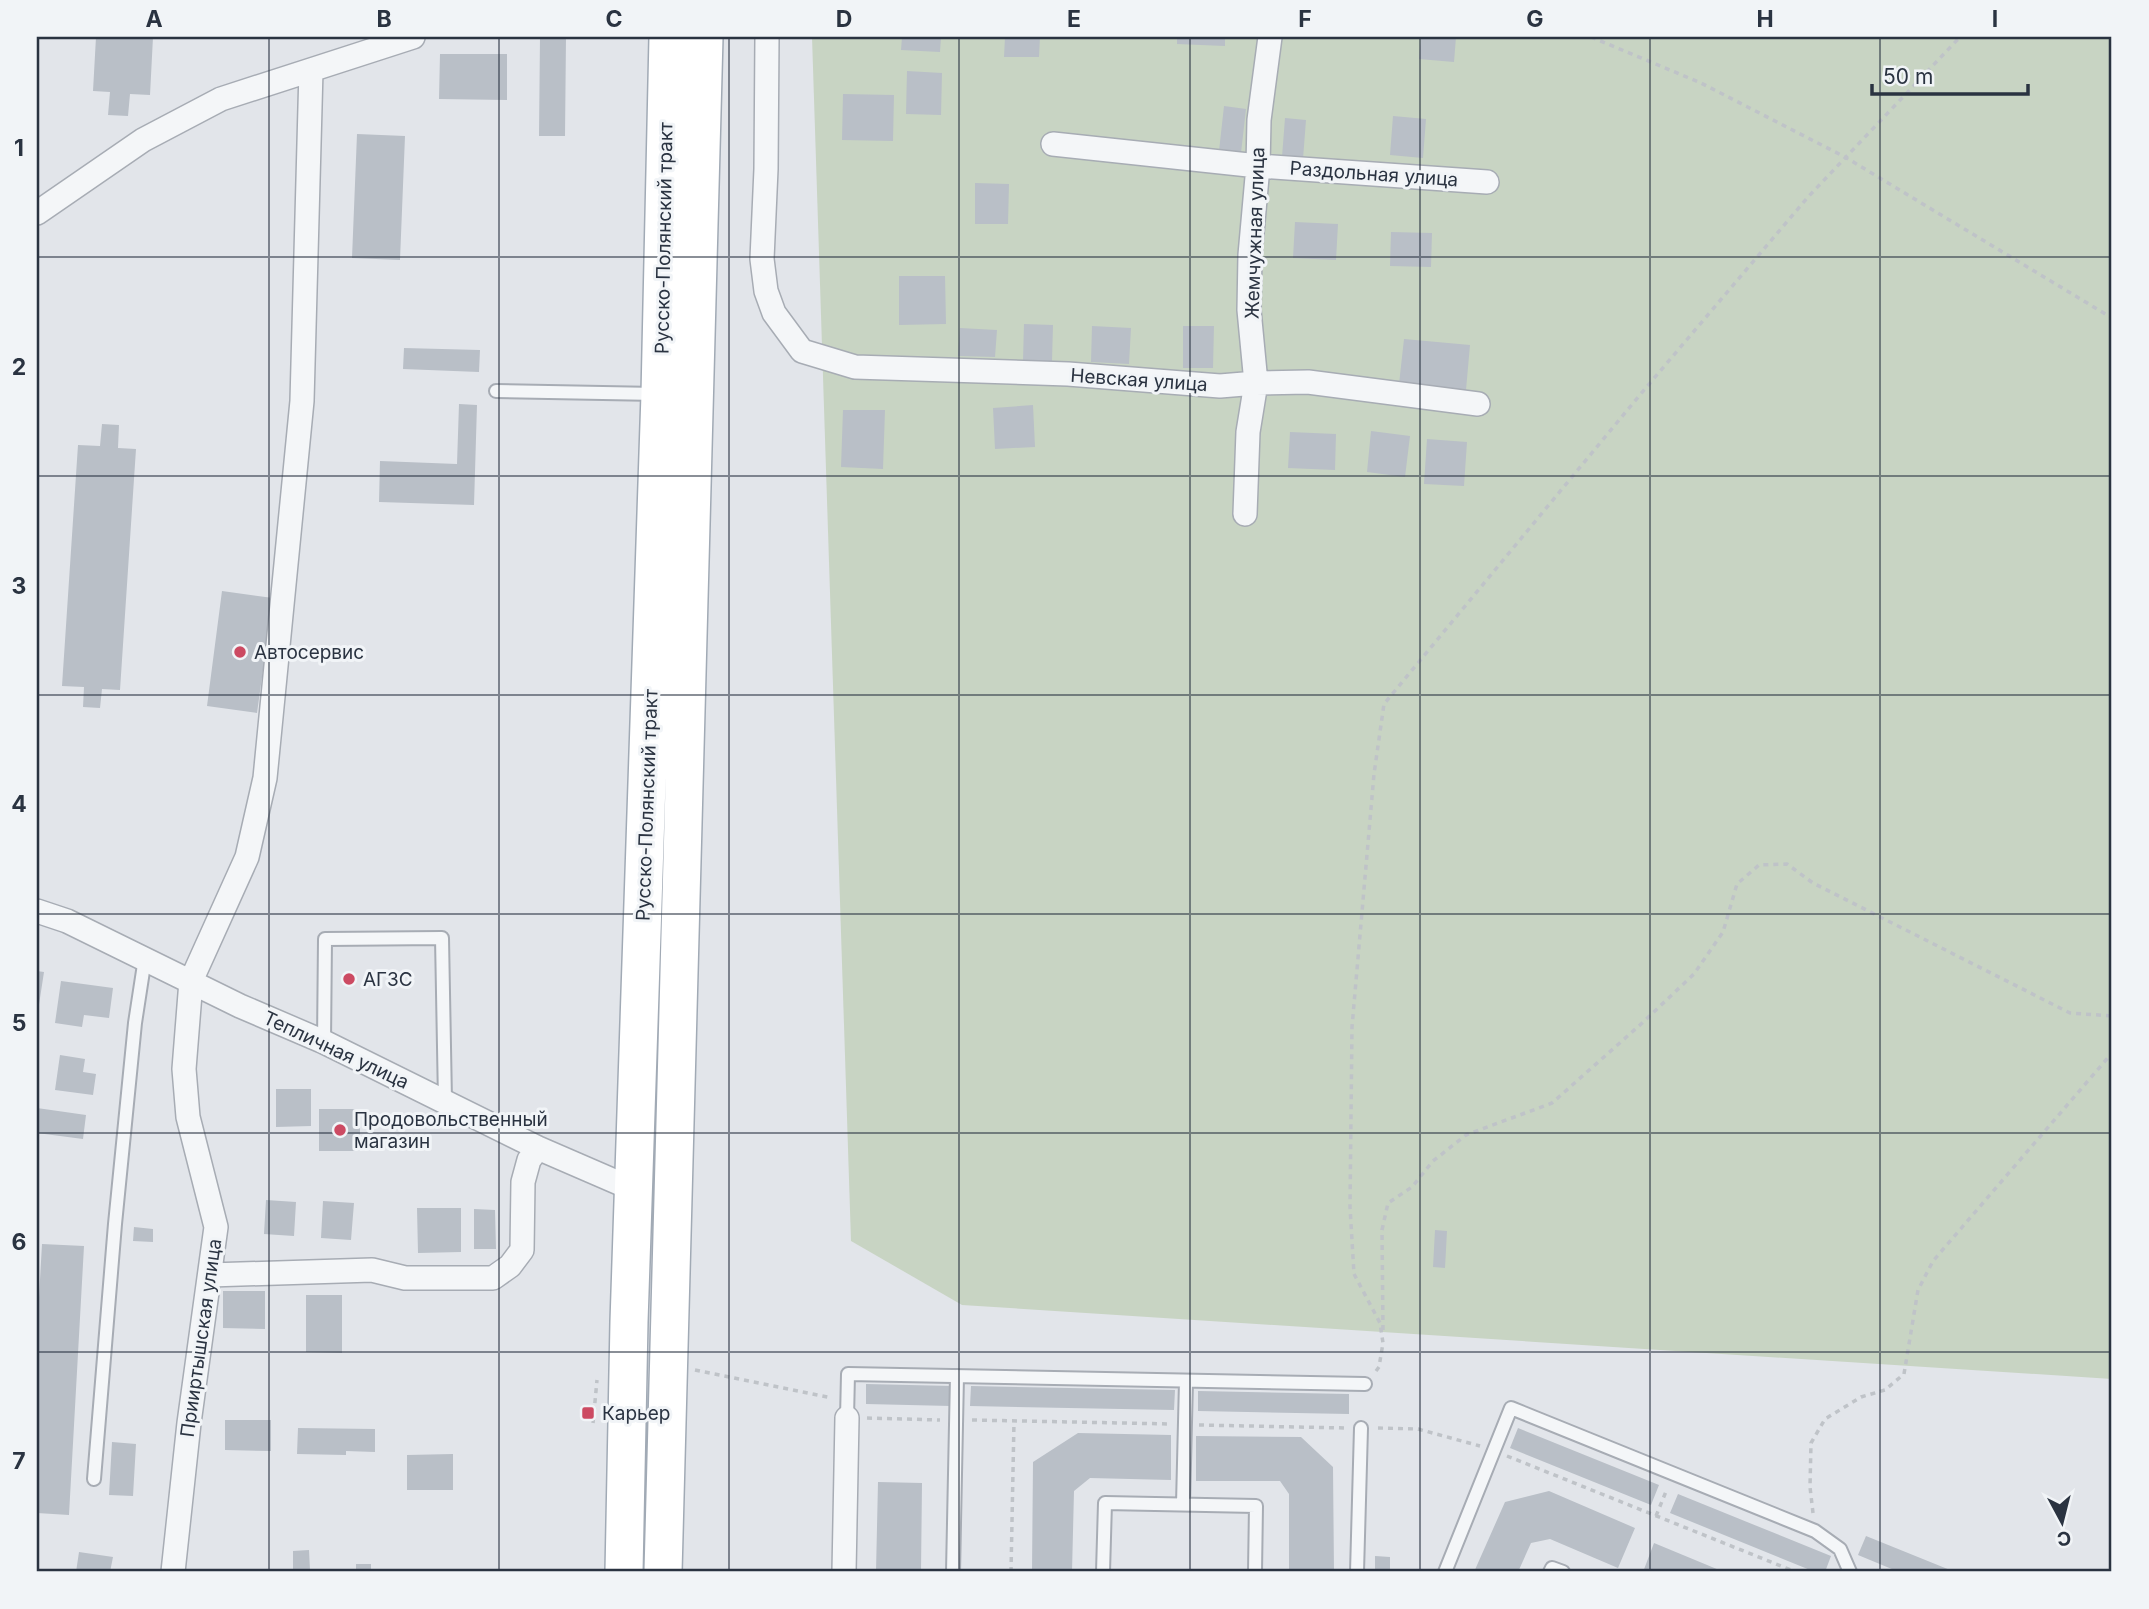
<svg xmlns="http://www.w3.org/2000/svg" width="2149" height="1609" viewBox="0 0 2149 1609" font-family="Inter,sans-serif">
<style>
.green{fill:#c8d4c3}
.building{fill:#b9bfc7}
.lines{fill:none;stroke-linecap:round;stroke-linejoin:round}
.service-casing{stroke:#a7acb4;stroke-width:16}
.minor-casing{stroke:#a7acb4;stroke-width:26}
.primary-casing{stroke:#a1aab5;stroke-width:40}
.path{stroke:#bfc3c8;stroke-width:3.5;stroke-dasharray:5 5;stroke-linecap:butt}
.service{stroke:#f4f6f8;stroke-width:12}
.minor{stroke:#f4f6f8;stroke-width:23}
.primary{stroke:#fff;stroke-width:37}
.grid{fill:none;stroke:#2a3341;stroke-width:2;stroke-opacity:0.55}
.poi-dot{fill:#cc4a62;stroke:#f1f4f7;stroke-width:2.5}
.labels{text-anchor:middle;dominant-baseline:central;stroke-width:6;stroke-linejoin:round;paint-order:stroke}
.street-label{font-size:19px;fill:#2a3341;stroke:#f1f4f7}
.poi-label{font-size:19px;fill:#2a3341;stroke:#f1f4f7;text-anchor:start}
.neatline{fill:none;stroke:#2a3341;stroke-width:2.5}
.grid-label{font-size:23px;text-anchor:middle;font-weight:bold;fill:#2a3341}
</style>
<rect width="100%" height="100%" fill="#e2e5ea"/>
<!-- green -->
<path class="green" d="M812,37H2112V1379L962,1305L851,1241Z"/>
<!-- building -->
<path class="building" d="M96,37H153L150,95L130,94L128,116L108,115L110,92L93,91Z
M540,37H566L565,136H539Z
M902,37H941L940,52L901,50Z
M1005,37H1040L1039,57H1004Z
M1177,37H1225V46L1177,44Z
M1421,37H1456L1454,62L1419,59Z
M440,54H507V100L439,99Z
M907,71L942,73L941,115L906,114Z
M843,94L894,95L893,141L842,140Z
M1224,106L1246,109L1241,153L1219,151Z
M1393,116L1426,119L1423,158L1390,155Z
M1285,118L1306,120L1303,159L1282,157Z
M357,134L405,136L400,260L352,258Z
M975,183L1009,184L1008,224H975Z
M1295,222L1338,224L1336,260L1293,258Z
M1391,232L1432,233L1431,267L1390,266Z
M899,276H945L946,324L899,325Z
M1024,324L1053,325L1052,361H1023Z
M1092,326L1131,328L1129,364L1091,362Z
M1183,326H1214L1213,368H1183Z
M960,328L997,330L995,357L958,356Z
M1404,339L1470,345L1466,390L1399,384Z
M404,348L480,350L479,372L403,369Z
M459,404L477,405L474,505L379,502L380,461L457,464Z
M1033,405L1035,447L995,449L993,408Z
M843,410H885L883,469L841,467Z
M102,424L119,425L118,448L136,449L120,690L102,689L100,708L83,707L84,687L62,686L78,445L100,446Z
M1371,431L1410,436L1405,477L1367,472Z
M1290,432L1336,434L1335,470L1288,468Z
M1427,439L1467,442L1464,486L1424,484Z
M222,591L273,598L257,713L207,706Z
M37,971L44,972L38,1011H37Z
M61,981L113,988L109,1018L84,1015L82,1027L55,1023Z
M60,1055L85,1059L83,1072L96,1074L93,1095L55,1090Z
M276,1089H311V1126L276,1127Z
M37,1108L86,1115L83,1139L37,1133Z
M319,1109H360V1151H319Z
M266,1200L296,1202L294,1236L264,1234Z
M323,1201L354,1203L351,1240L321,1238Z
M417,1208H461V1252L418,1253Z
M474,1209L495,1210L496,1249H474Z
M134,1227L153,1229V1242L133,1241Z
M1435,1230L1447,1231L1445,1268L1433,1267Z
M42,1244L84,1246L69,1515L37,1513V1333Z
M223,1291H265V1329L223,1328Z
M306,1295H342V1353L306,1352Z
M866,1384L952,1386L951,1406L866,1404Z
M971,1386L1175,1390L1174,1410L970,1406Z
M1198,1391L1349,1394V1414L1198,1411Z
M225,1420H271V1451L225,1450Z
M298,1428L375,1429V1452L346,1451V1455L297,1454Z
M1518,1428L1659,1485L1651,1505L1510,1448Z
M1078,1433L1171,1435V1480L1090,1478L1074,1491L1072,1572H1032L1033,1462Z
M1196,1436L1301,1437L1333,1467L1334,1572H1289V1494L1280,1481H1196Z
M112,1442L136,1444L133,1496L109,1495Z
M453,1454V1490H407V1455Z
M878,1482L922,1483L921,1572H876Z
M1549,1491L1635,1528L1618,1568L1550,1539L1531,1543L1518,1572H1474L1505,1502Z
M1678,1494L1831,1556L1825,1572H1815L1670,1513Z
M1866,1536L1955,1572H1899L1858,1555Z
M1654,1543L1724,1572H1643Z
M309,1550L310,1570L293,1572V1551Z
M79,1552L113,1557L110,1572H76Z
M1375,1556L1390,1557V1572H1375Z
M356,1564H371V1572H356Z"/>
<g class="lines">
<defs>
<path id="service" d="M496,391L657,394
M324,1042L325,939L442,938L445,1101
M847,1418L848,1374L1365,1384
M94,1479L115,1224L135,1023L145,958
M1183,1504L1186,1381
M953,1572L957,1376
M1103,1572L1105,1503L1256,1506L1255,1572
M1357,1572L1361,1428
M1445,1572L1511,1408L1815,1531L1840,1549L1850,1572
M1550,1572L1552,1568L1563,1572"/>
<path id="minor" d="M767,37L766,169L762,259L766,291L774,313L802,351L855,367L1068,374L1220,386L1256,383L1308,382L1478,404
M1053,144L1258,166L1487,182
M37,213L143,140L221,99L413,37
M1245,514L1248,432L1256,383L1249,310L1250,255L1258,166L1259,120L1270,37
M37,911L67,921L240,1006L324,1042L538,1148L635,1190
M210,1275L372,1270L405,1278H493L510,1266L522,1250L523,1182L529,1160L538,1148
M173,1572L189,1423L216,1227L188,1117L184,1069L191,981L247,857L265,778L302,401L311,70
M844,1572L847,1418"/>
<path id="primary" d="M624,1572L629,1322L660,394L668,37
M663,1572C674,1060 693,549 704,37"/>
</defs>
<!-- service casing -->
<use href="#service" class="service-casing"/>
<!-- minor casing -->
<use href="#minor" class="minor-casing"/>
<!-- primary casing -->
<use href="#primary" class="primary-casing"/>
<!-- path -->
<path class="path" d="M1591,37L1701,83L1845,157L2112,318
M1383,1330L1382,1230L1388,1203L1412,1187L1433,1161L1466,1135L1552,1103L1640,1025L1694,974L1723,932L1737,884L1759,865L1787,864L1813,883L2070,1013L2112,1016
M695,1370L832,1398
M1376,1371L1379,1367L1383,1343L1380,1323L1354,1274L1350,1207L1352,1027L1374,774L1384,704L1639,396L1808,197L1960,37
M867,1418L940,1420
M972,1420L1171,1424
M593,1423L597,1380
M1199,1425L1346,1428
M1378,1428L1418,1429L1480,1446
M1507,1456L1796,1572
M1813,1513L1810,1487L1811,1443L1825,1419L1861,1397L1885,1390L1904,1374L1918,1290L1933,1261L2112,1053
M1656,1516L1667,1489
M1011,1572L1014,1421"/>
<!-- service -->
<use href="#service" class="service"/>
<!-- minor -->
<use href="#minor" class="minor"/>
<!-- primary -->
<use href="#primary" class="primary"/>
</g>
<!-- grid -->
<path class="grid" d="M269,37V1572M499,37V1572M729,37V1572M959,37V1572M1190,37V1572M1420,37V1572M1650,37V1572M1880,37V1572M37,257H2112M37,476H2112M37,695H2112M37,914H2112M37,1133H2112M37,1352H2112"/>
<!-- markers -->
<g class="poi-dot">
<circle cx="240" cy="652" r="7"/>
<circle cx="349" cy="979" r="7"/>
<circle cx="340" cy="1130" r="7"/>
<rect x="581" y="1406" width="14" height="14" rx="3.5"/>
</g>
<g class="labels">
<!-- street labels -->
<g class="street-label">
<text transform="translate(1374 174) rotate(4)">Раздольная улица</text>
<text transform="translate(1255 233) rotate(-88)">Жемчужная улица</text>
<text transform="translate(664 238) rotate(-89)">Русско-Полянский тракт</text>
<text transform="translate(1139 380) rotate(4)">Невская улица</text>
<text transform="translate(647 805) rotate(-88)">Русско-Полянский тракт</text>
<text transform="translate(336 1050) rotate(25)">Тепличная улица</text>
<text transform="translate(201 1338) rotate(-82)">Прииртышская улица</text>
</g>
<!-- poi labels -->
<g class="poi-label">
<text x="254" y="652">Автосервис</text>
<text x="363" y="979">АГЗС</text>
<text x="354" y="1119">Продовольственный<tspan x="354" dy="22">магазин</tspan></text>
<text x="602" y="1413">Карьер</text>
</g>
</g>
<!-- border -->
<rect width="2149" height="1609" fill="none" stroke="#f1f4f7" stroke-width="77"/>
<!-- north arrow -->
<g transform="translate(2062 1522) rotate(173)" stroke="#f1f4f7" stroke-width="5" paint-order="stroke">
<path d="M0-5L12 26L0 18L-12 26Z" fill="#2a3341"/>
<text y="-10" font-size="19" font-weight="bold" text-anchor="middle" fill="#2a3341">С</text>
</g>
<!-- scale -->
<path d="M1872 84v10h156v-10" fill="none" stroke="#2a3341" stroke-width="3.5"/>
<text x="1883" y="84" font-size="21" fill="#2a3341" stroke="#f1f4f7" stroke-width="5" paint-order="stroke">50 m</text>
<rect x="38" y="38" width="2072" height="1532" class="neatline"/>
<g class="grid-label">
<text x="154" y="27">A</text>
<text x="384" y="27">B</text>
<text x="614" y="27">C</text>
<text x="844" y="27">D</text>
<text x="1074" y="27">E</text>
<text x="1305" y="27">F</text>
<text x="1535" y="27">G</text>
<text x="1765" y="27">H</text>
<text x="1995" y="27">I</text>
<text x="19" y="156">1</text>
<text x="19" y="375">2</text>
<text x="19" y="594">3</text>
<text x="19" y="812">4</text>
<text x="19" y="1031">5</text>
<text x="19" y="1250">6</text>
<text x="19" y="1469">7</text>
</g>
</svg>
